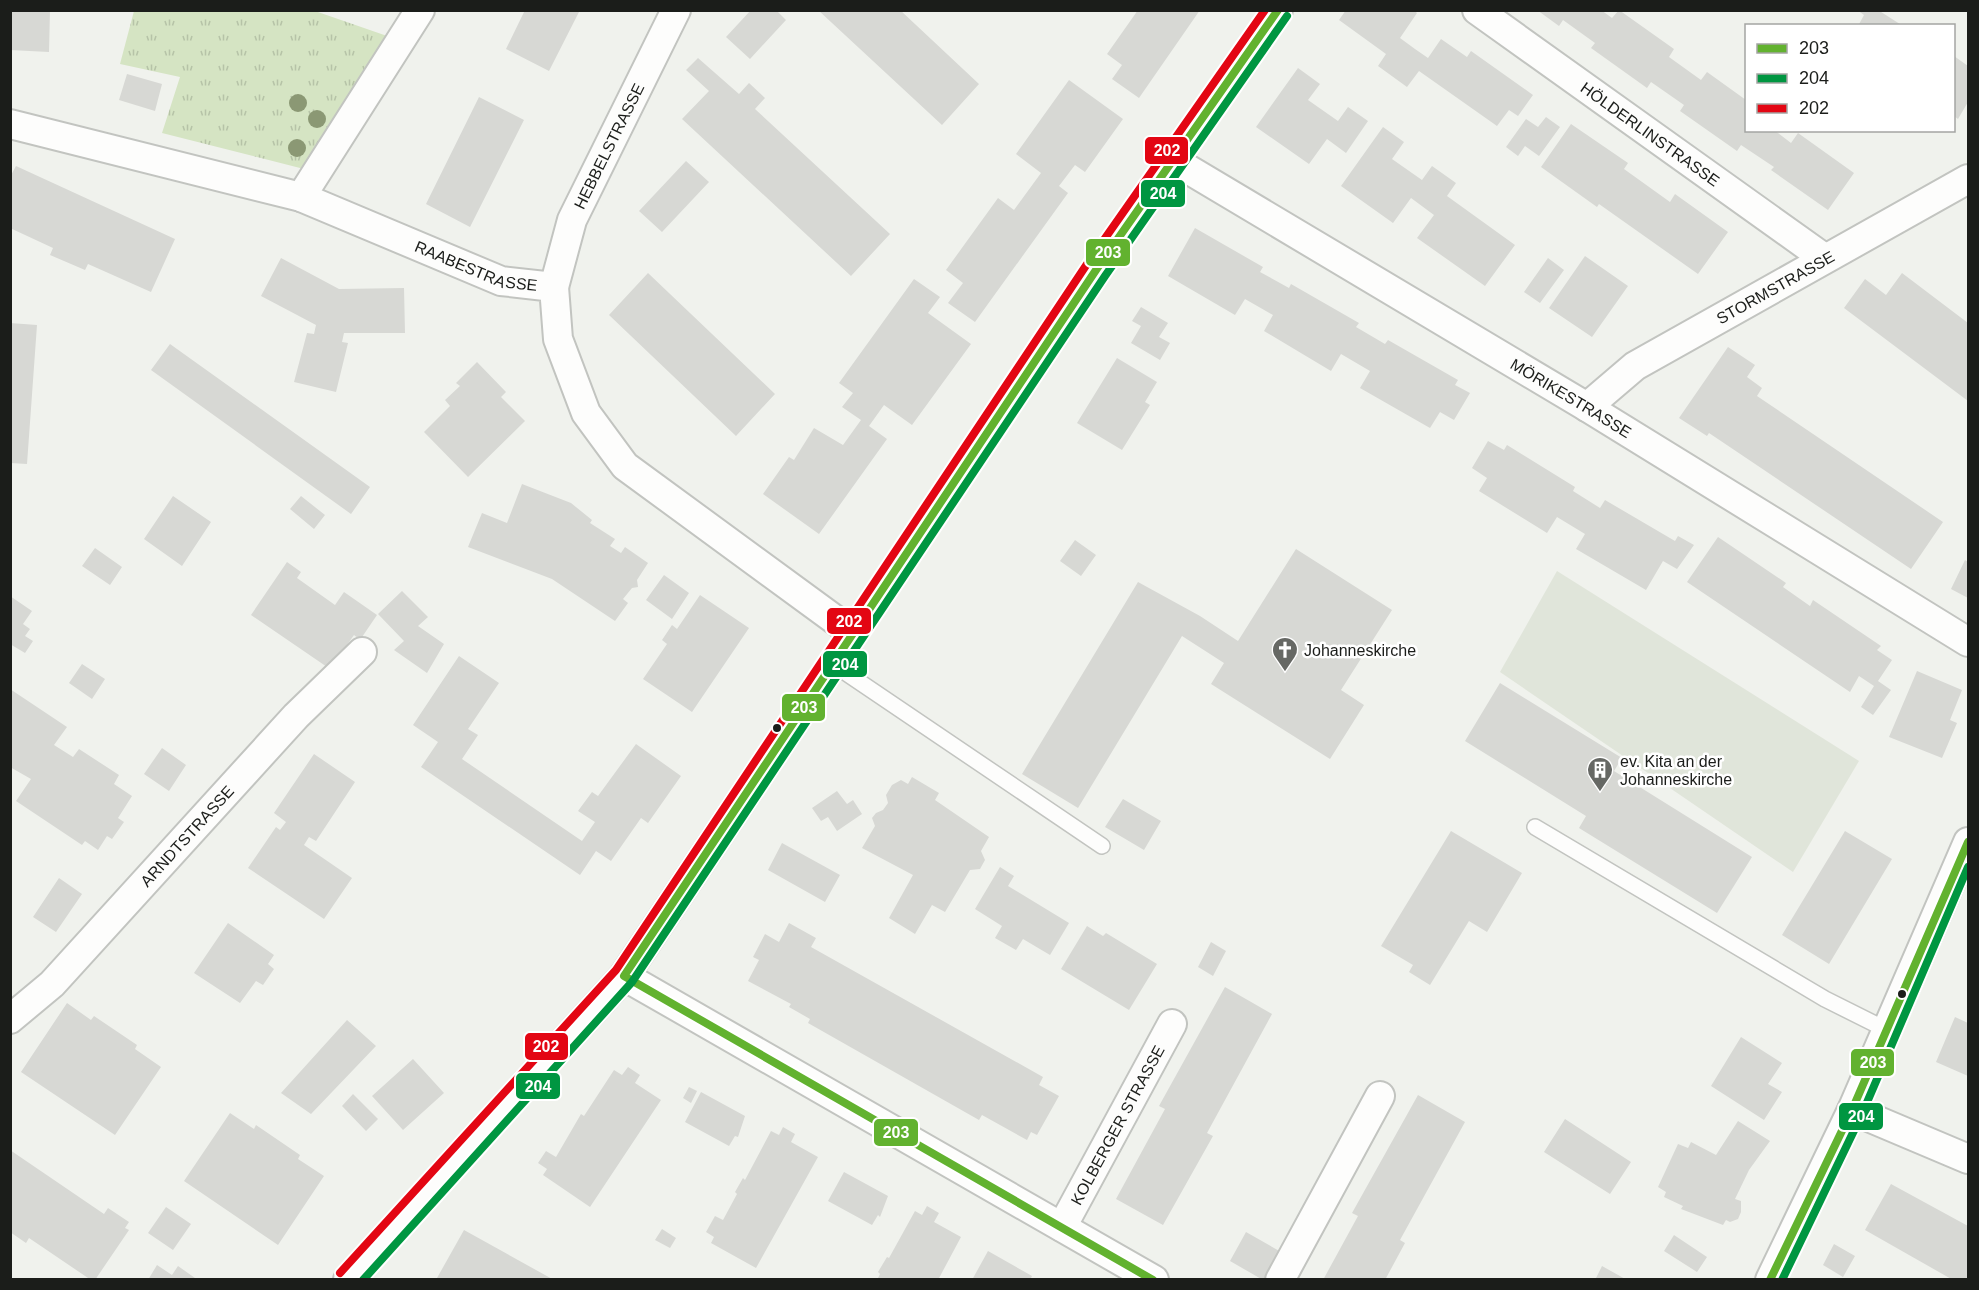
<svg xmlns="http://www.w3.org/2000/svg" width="1979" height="1290" viewBox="0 0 1979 1290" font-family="Arial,sans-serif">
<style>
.built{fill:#e0e5da}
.park{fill:url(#park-tufts)}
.building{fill:#d7d8d4}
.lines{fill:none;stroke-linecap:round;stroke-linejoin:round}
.lane-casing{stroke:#c2c4c0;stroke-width:18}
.street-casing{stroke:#c2c4c0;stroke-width:32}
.lane{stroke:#fdfdfc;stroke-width:15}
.street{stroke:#fdfdfc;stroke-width:28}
.bus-1-casing{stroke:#fff;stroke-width:12}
.bus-2-casing{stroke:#fff;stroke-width:12}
.bus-3-casing{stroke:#fff;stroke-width:12}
.bus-1{stroke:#62b22f;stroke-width:8}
.bus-2{stroke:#009641;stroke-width:8}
.bus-3{stroke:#e30613;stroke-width:8}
.tree{fill:#8b9874}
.bus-dot{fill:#1b1d1a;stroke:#fff;stroke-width:2}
.labels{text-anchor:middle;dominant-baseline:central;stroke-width:5;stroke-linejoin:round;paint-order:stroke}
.street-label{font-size:16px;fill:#1b1d1a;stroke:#fff}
.poi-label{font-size:16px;fill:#1b1d1a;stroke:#fff;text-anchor:start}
.line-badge{stroke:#fff;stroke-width:2}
.badge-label{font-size:16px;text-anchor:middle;font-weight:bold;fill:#fff}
</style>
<defs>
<pattern id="park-tufts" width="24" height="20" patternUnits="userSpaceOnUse" patternTransform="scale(1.5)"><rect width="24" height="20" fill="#d5e4c3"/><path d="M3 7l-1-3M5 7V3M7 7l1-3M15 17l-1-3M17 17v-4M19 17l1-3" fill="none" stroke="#b6c3a7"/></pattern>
</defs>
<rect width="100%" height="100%" fill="#f0f2ed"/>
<!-- built -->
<path class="built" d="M1557,571L1859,761L1793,872L1500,672Z"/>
<!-- park -->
<path class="park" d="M134,11H315L390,37L304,169L162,133L180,77L120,64Z"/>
<!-- building -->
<path class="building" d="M10,10H50L49,52L10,50Z
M525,10H580L549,71L506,49Z
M751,10H776L786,20L750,59L726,37Z
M818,10H900L979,84L942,125Z
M1138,10H1200L1139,98L1112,79L1122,65L1107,54Z
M1346,10H1414L1417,13L1400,38L1415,49L1428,58L1441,39L1467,57L1471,51L1533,95L1518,116L1509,110L1497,126L1419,71L1407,87L1378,66L1386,54L1339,20Z
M1537,10H1601L1612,18L1619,10L1674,49L1669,57L1701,80L1707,72L1746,100V130H1774L1791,143L1798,133L1854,173L1828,210L1771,170L1774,167L1741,145L1737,151L1680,111L1684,105L1651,82L1647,88L1591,48L1595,43L1563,20L1559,26Z
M1857,10H1878L1903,26H1858L1864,15Z
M1954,56L1968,66V102L1958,119L1954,116Z
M698,58L739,94L749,83L765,98L755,109L890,234L851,276L682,119L709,91L686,70Z
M1298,68L1320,84L1308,100L1338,121L1348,107L1368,121L1346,153L1327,139L1309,164L1256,127Z
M127,74L162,84L155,111L119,100Z
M1069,80L1123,119L1085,172L1075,165L1059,186L1068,193L975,322L948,303L963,283L946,270L998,198L1014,210L1041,173L1016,154Z
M479,97L524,120L470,227L426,204Z
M1546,117L1560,127L1539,156L1525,146L1518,156L1506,147L1526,119L1538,127Z
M1571,124L1628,163L1624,169L1670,202L1675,194L1728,232L1698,274L1599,204L1597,207L1541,167Z
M1383,127L1404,142L1392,159L1422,180L1432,166L1456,183L1447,196L1515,245L1485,286L1417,238L1434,215L1411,198L1393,223L1341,186Z
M686,161L709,182L662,232L639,211Z
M16,166L175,239L151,292L88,264L85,270L50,255L53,248L10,228V177Z
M1195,228L1263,267L1260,272L1289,288L1291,284L1359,323L1356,327L1385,344L1388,340L1458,380L1455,385L1470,393L1454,420L1440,412L1430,428L1360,388L1370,371L1341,354L1331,371L1264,331L1273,315L1245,299L1235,315L1168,276Z
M1585,256L1628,286L1592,337L1549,308Z
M281,258L339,289L404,288L405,333H344L342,342L348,343L336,392L294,382L307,333L314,334L316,325L261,296Z
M1548,258L1564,270L1540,303L1524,292Z
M648,273L775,394L736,436L609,315Z
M1902,273L1968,323V401L1844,308L1865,279L1886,295Z
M914,279L940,297L928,313L971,344L912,425L884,405L869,426L887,439L819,534L763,494L789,457L794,460L814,428L843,445L861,420L842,407L853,393L839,383Z
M1141,307L1168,323L1159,337L1170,343L1160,360L1131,343L1141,326L1132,321Z
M10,323L37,325L27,464L10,463Z
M170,344L370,487L351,514L151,370Z
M1728,347L1755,365L1747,377L1762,388L1757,396L1943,522L1911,569L1709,433L1707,436L1679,418Z
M1117,358L1157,382L1145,402L1150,405L1122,450L1077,423Z
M477,362L506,392L501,397L525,421L468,477L424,432L450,406L445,400L460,386L456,383Z
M1488,441L1504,450L1507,445L1575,487L1573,491L1600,508L1605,500L1675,541L1678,536L1694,545L1677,569L1663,561L1646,590L1576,549L1585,534L1557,517L1547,533L1479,491L1487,478L1472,468Z
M522,484L571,503L592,520L590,523L615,539L610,546L621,553L625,547L648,563L637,580L638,587L632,588L623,599L628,603L615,621L552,579L468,547L482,513L507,523Z
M173,496L211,522L182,566L144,539Z
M301,496L325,515L314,529L290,509Z
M1718,537L1786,583L1783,587L1810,606L1813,600L1881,646L1877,650L1892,660L1878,681L1891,690L1873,715L1861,707L1874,686L1859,676L1850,692L1687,582Z
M1075,540L1096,555L1081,576L1060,561Z
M95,548L122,567L110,585L82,566Z
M1296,549L1392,610L1341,690L1364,705L1330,759L1211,684L1224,663L1182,636L1078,808L1022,774L1138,582L1200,616L1238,641Z
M1965,560L1968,562V598L1951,589Z
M287,562L301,572L297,578L335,605L344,592L377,615L360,640L354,635L330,669L251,615Z
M664,575L689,593L672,619L646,600Z
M402,591L428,617L418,626L444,644L427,673L394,650L404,641L378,614Z
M700,595L749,628L692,712L643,679L667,644L662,640L672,625L677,629Z
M10,596L32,611L23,624L30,629L25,636L33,641L25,653L10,644Z
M459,656L499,683L468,729L478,735L462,759L582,841L595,822L578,811L592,792L598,796L636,744L681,776L648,823L641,818L611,861L596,851L580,875L421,767L438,742L413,725Z
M82,664L105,679L92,699L69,683Z
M1917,671L1962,690L1950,720L1957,723L1942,758L1889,737Z
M1500,683L1622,758L1614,771L1752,857L1717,913L1579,828L1586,816L1465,741Z
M10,689L67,727L54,745L73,757L79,749L119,775L114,784L132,796L118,818L124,822L112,839L107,836L98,850L85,841L82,845L16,801L31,779L10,767Z
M162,748L186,765L169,791L144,774Z
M314,754L355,782L316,841L309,837L304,845L352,878L324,919L248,868L276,827L280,830L286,822L274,813Z
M912,777L939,793L935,800L989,837L981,851L985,860L980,869L970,870L945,912L932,905L915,934L889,918L913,875L862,848L875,826L872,818L876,813L883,810L888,803L886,795L892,785L901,780L908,784Z
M837,791L847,804L853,800L862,814L837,831L828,817L821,821L812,808Z
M1123,799L1161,821L1144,850L1105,827Z
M1451,831L1522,873L1487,932L1469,921L1430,985L1409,972L1413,965L1381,946Z
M1845,831L1892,859L1829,964L1782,935Z
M782,843L840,875L825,902L768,870Z
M1000,867L1014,876L1008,886L1069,923L1050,955L1023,939L1016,950L995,938L1002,926L975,909Z
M59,878L82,894L56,932L33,917Z
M228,923L274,955L268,964L274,969L263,985L256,981L240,1003L194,973Z
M789,923L816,938L811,947L1043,1077L1039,1085L1059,1096L1037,1135L1031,1132L1027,1140L982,1115L979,1120L808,1023L810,1019L789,1007L791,1004L748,981L759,960L753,957L765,934L779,942Z
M1087,926L1103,936L1106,933L1157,964L1129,1010L1061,969Z
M1211,942L1226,951L1213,976L1198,967Z
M1225,987L1272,1014L1207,1133L1213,1136L1163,1225L1116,1199L1165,1109L1159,1106Z
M67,1003L91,1020L94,1016L137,1045L135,1049L161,1067L115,1135L21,1072Z
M1955,1017L1968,1023V1076L1936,1062Z
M347,1020L376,1046L311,1114L281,1093Z
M1741,1037L1782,1063L1768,1084L1782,1092L1764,1120L1711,1086Z
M413,1059L444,1093L403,1130L372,1096Z
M628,1067L640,1075L635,1083L661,1100L590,1207L543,1175L547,1169L538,1163L546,1151L556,1157L581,1114L584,1116L614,1070L622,1075Z
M689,1087L697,1091L691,1103L683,1098Z
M701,1092L745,1116L738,1137L735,1136L729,1146L685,1122Z
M353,1094L378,1119L366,1131L342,1106Z
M1418,1095L1465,1122L1400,1240L1405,1243L1385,1280H1323L1358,1216L1352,1213Z
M230,1113L254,1129L256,1125L300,1155L298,1159L324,1176L278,1245L184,1181Z
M1565,1119L1631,1162L1610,1194L1544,1152Z
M1738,1121L1770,1141L1749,1170L1735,1199L1741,1201V1212L1738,1219L1730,1222L1726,1220L1723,1225L1681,1209L1683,1206L1664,1197L1666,1192L1658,1187L1678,1144L1688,1148L1691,1142L1716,1155Z
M783,1127L795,1134L791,1142L818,1157L756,1268L711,1243L714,1237L706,1232L715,1216L723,1220L737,1194L735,1192L743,1178L745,1180L771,1131L779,1135Z
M10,1150L104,1214L108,1208L129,1222L125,1228L129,1230L95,1280H91L29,1238L26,1243L10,1232Z
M844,1172L888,1196L880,1217L878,1215L872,1225L828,1201Z
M1891,1184L1968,1226V1280H1953L1865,1230Z
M927,1206L939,1213L934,1222L961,1237L938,1280H877L880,1274L878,1272L887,1257L889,1258L915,1211L922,1215Z
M166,1207L191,1224L173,1250L148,1233Z
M662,1229L676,1238L670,1248L655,1240Z
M464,1230L554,1280H439L437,1278Z
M1246,1232L1290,1257L1277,1280H1263L1230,1261Z
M1674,1235L1707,1257L1697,1272L1664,1251Z
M1834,1244L1855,1256L1843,1277L1823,1265Z
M988,1251L1032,1276L1030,1280H972Z
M157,1265L172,1275L178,1266L195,1278L148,1280Z
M1602,1266L1627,1280H1595Z"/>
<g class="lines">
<defs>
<path id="lane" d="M833,664L1102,846
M1535,827L1825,999L1887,1030"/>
<g id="street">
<path id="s1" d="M1477,10L1824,258"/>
<path id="s2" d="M10,124L301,197L501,281L554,287L558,339L586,413L625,466L853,633"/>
<path id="s3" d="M1171,159L1587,407L1968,642"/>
<path d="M301,197L420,10"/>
<path id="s4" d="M554,287L572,220L676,10"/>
<path id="s5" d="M1587,407L1635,366L1968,179"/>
<path d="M624,976L1154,1280"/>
<path id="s6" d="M10,1019L52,984L296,716L362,652"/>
<path d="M1852,1110L1968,1159"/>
<path id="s7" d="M1062,1227L1172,1024"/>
<path d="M348,1280L624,976L1096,270L1278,10"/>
<path d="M1280,1280L1380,1096"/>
<path d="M1770,1280L1852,1110L1968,842"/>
</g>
</defs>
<!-- lane casing -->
<use href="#lane" class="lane-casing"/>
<!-- street casing -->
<use href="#street" class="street-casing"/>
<!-- lane -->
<use href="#lane" class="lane"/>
<!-- street -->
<use href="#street" class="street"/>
<defs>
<path id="bus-1" d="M1153,1280L624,976L1096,270L1278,10
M1770,1280L1852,1110L1968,842"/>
<path id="bus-2" d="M363,1280L632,982L1105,276L1287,16
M1782,1280L1862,1114L1968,867"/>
<path id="bus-3" d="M340,1273L616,970L1087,264L1265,10"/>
</defs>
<!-- bus-1 casing -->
<use href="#bus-1" class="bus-1-casing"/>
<!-- bus-2 casing -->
<use href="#bus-2" class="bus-2-casing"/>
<!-- bus-3 casing -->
<use href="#bus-3" class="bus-3-casing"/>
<!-- bus-1 -->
<use href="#bus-1" class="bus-1"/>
<!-- bus-2 -->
<use href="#bus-2" class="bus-2"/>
<!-- bus-3 -->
<use href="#bus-3" class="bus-3"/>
</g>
<!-- trees -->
<g class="tree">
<circle cx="298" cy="103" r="9"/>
<circle cx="317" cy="119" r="9"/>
<circle cx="297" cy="148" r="9"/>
</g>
<!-- icons -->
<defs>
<symbol id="church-pin" viewBox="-11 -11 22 30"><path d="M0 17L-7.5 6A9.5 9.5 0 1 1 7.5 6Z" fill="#666864" stroke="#fff"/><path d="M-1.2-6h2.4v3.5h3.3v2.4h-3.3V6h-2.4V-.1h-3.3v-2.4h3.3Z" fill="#fff"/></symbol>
<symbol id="building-pin" viewBox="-11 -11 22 30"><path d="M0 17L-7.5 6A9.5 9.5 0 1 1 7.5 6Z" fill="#666864" stroke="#fff"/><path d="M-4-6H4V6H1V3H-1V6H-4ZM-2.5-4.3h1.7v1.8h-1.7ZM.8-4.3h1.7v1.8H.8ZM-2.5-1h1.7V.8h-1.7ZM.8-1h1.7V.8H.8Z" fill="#fff"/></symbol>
</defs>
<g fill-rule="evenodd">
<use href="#church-pin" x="1270" y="635" width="30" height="40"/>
<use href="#building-pin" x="1585" y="755" width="30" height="40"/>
</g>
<!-- markers -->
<g class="bus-dot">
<circle cx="777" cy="728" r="5"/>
<circle cx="1902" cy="994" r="5"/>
</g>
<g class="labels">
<!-- street labels -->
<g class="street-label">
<text stroke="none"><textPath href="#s1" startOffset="213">HÖLDERLINSTRASSE</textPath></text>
<text stroke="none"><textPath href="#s4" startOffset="152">HEBBELSTRASSE</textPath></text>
<text stroke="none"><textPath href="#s2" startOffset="489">RAABESTRASSE</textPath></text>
<text stroke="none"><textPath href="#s5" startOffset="224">STORMSTRASSE</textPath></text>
<text stroke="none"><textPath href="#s3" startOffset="466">MÖRIKESTRASSE</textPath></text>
<text stroke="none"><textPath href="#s6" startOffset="255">ARNDTSTRASSE</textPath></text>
<text stroke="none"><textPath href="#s7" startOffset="116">KOLBERGER STRASSE</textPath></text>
</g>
<!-- poi labels -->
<g class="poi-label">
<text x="1304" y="650">Johanneskirche</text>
<text x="1620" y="761">ev. Kita an der<tspan x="1620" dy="18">Johanneskirche</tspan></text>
</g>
</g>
<g class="line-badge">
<rect x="1144" y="136" width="45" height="29" rx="6" fill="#e30613"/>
<rect x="1140" y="179" width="46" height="29" rx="6" fill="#009641"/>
<rect x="1085" y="238" width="46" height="29" rx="6" fill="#62b22f"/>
<rect x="826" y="607" width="46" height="28" rx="6" fill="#e30613"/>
<rect x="822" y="650" width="46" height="28" rx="6" fill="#009641"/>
<rect x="781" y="693" width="45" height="29" rx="6" fill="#62b22f"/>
<rect x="524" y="1032" width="45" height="29" rx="6" fill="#e30613"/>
<rect x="1850" y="1048" width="45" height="29" rx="6" fill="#62b22f"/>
<rect x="515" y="1072" width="46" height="28" rx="6" fill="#009641"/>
<rect x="1838" y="1102" width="46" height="29" rx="6" fill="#009641"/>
<rect x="873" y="1118" width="46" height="29" rx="6" fill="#62b22f"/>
</g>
<g class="badge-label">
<text x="1167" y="156">202</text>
<text x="1163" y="199">204</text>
<text x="1108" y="258">203</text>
<text x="849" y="627">202</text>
<text x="845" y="670">204</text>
<text x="804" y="713">203</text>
<text x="546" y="1052">202</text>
<text x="1873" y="1068">203</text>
<text x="538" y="1092">204</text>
<text x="1861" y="1122">204</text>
<text x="896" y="1138">203</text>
</g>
<!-- border -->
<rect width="1979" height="1290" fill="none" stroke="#1b1d1a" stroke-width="24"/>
<!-- legend -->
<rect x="1745" y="24" width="210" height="108" fill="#ffffff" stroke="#a4a5a3" stroke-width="1.5"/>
<rect x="1757" y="44" width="30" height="9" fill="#62b22f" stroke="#a4a5a3" stroke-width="1.5"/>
<text x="1799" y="54" font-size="18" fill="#1b1d1a">203</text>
<rect x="1757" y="74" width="30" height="9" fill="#009641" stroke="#a4a5a3" stroke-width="1.5"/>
<text x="1799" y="84" font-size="18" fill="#1b1d1a">204</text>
<rect x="1757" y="104" width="30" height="9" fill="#e30613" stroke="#a4a5a3" stroke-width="1.5"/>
<text x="1799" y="114" font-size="18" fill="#1b1d1a">202</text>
</svg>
